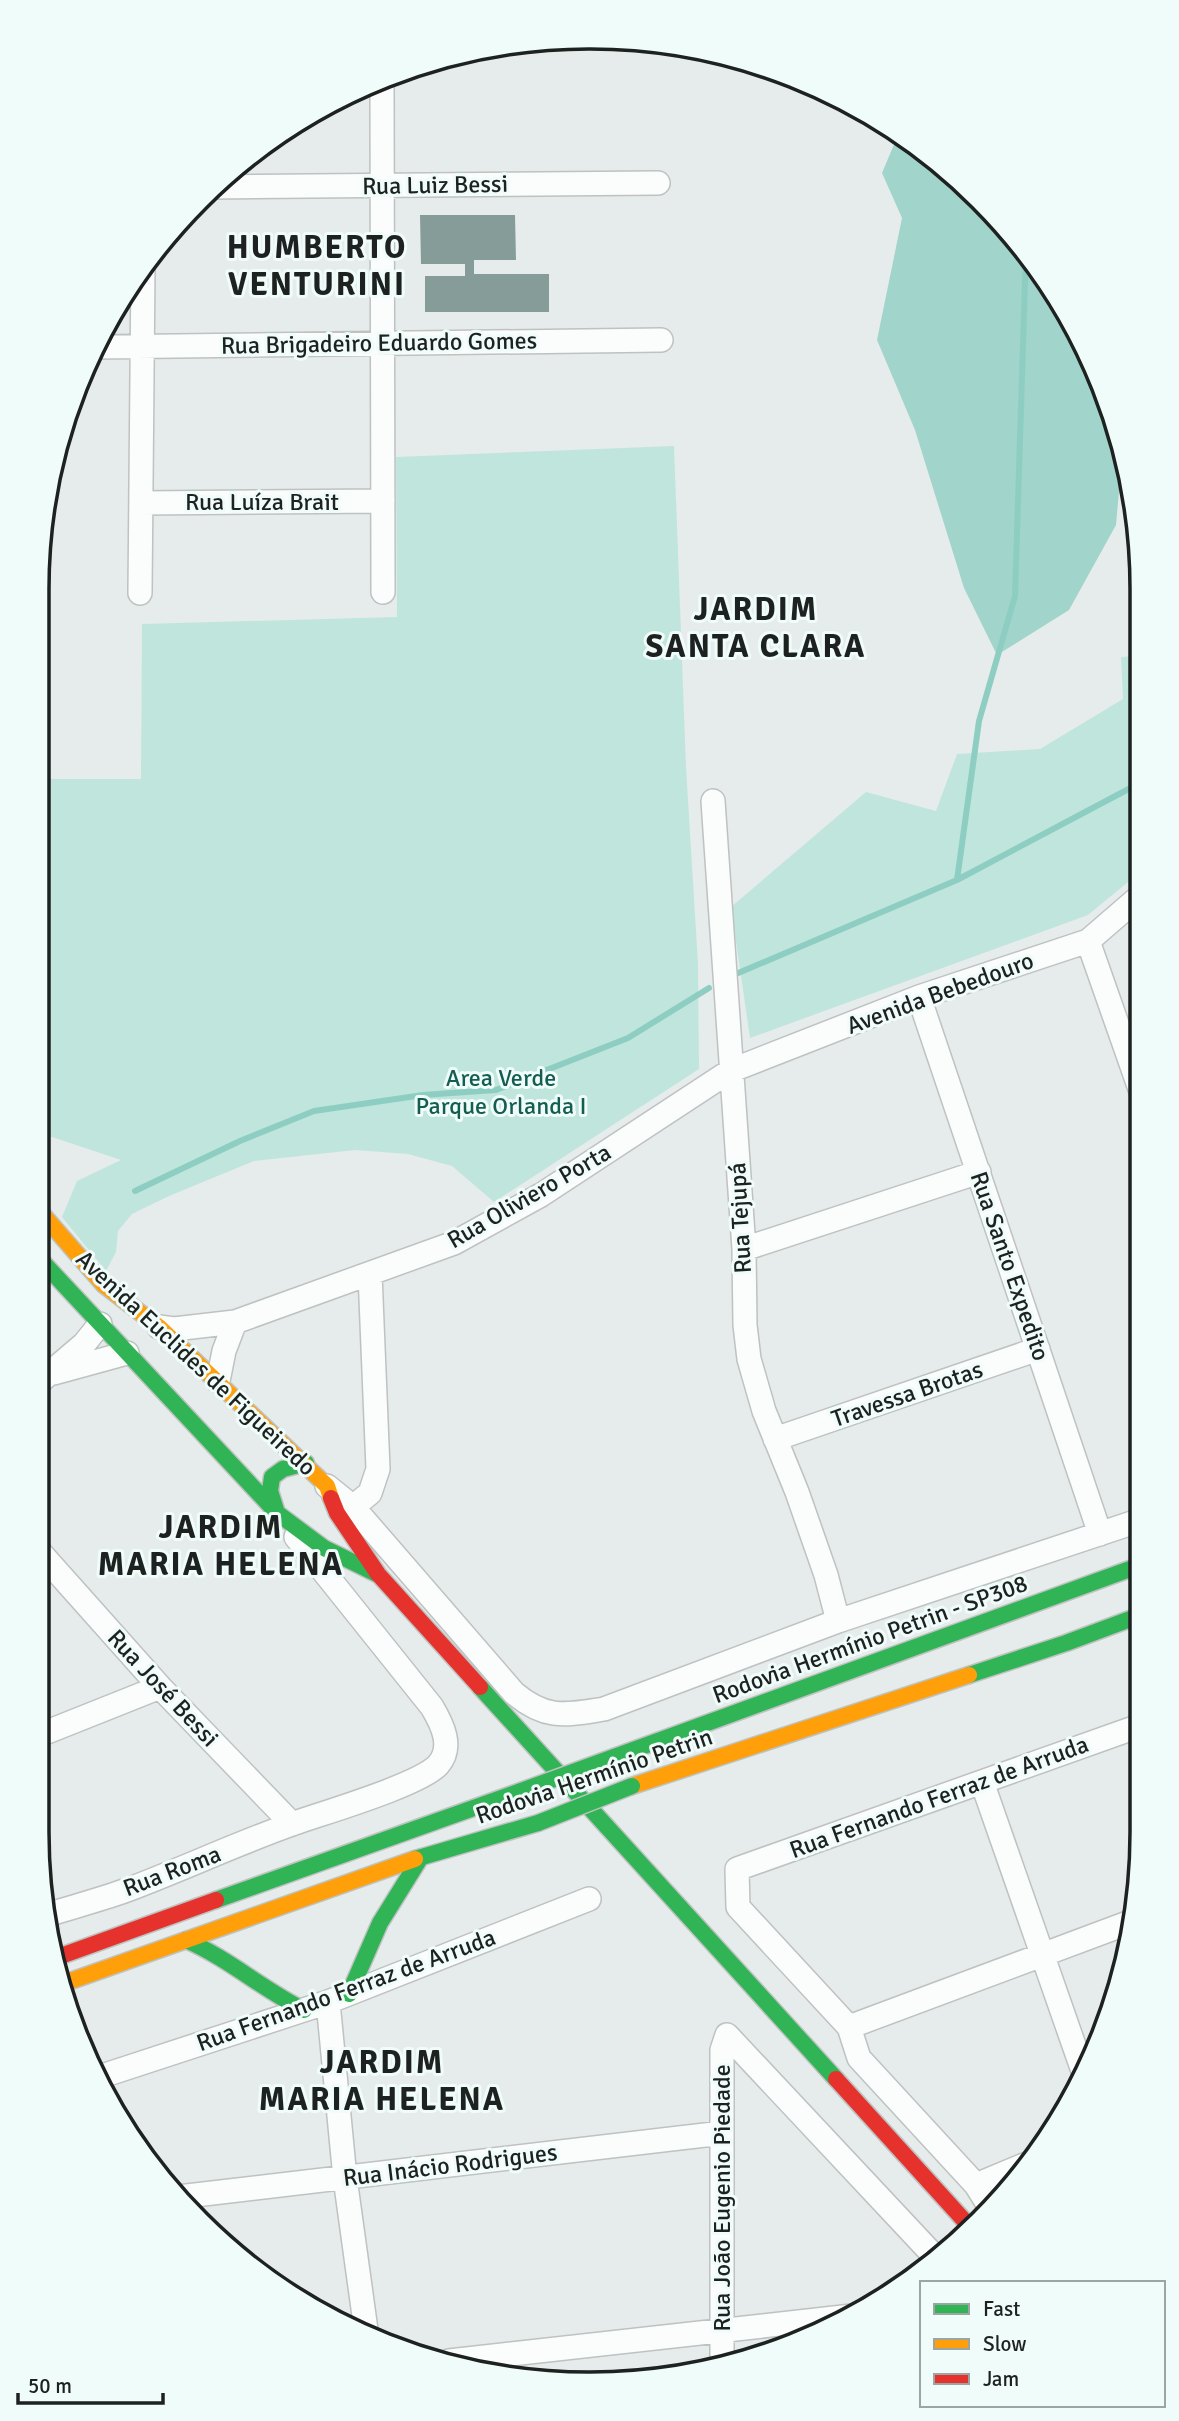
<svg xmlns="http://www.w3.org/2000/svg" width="1179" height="2421" viewBox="0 0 1179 2421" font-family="Signika,sans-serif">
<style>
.green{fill:#c0e5dd}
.forest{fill:#a1d4cb}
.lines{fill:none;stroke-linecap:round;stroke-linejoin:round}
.stream{stroke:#8ecec2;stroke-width:6}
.building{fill:#869c99}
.street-casing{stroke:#bec2c1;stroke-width:26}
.fast-casing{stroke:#bec2c1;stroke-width:19}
.slow-casing{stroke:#bec2c1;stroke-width:19}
.jam-casing{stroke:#bec2c1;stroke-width:19}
.street{stroke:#fbfcfc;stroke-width:23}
.fast{stroke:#30b455;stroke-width:16}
.slow{stroke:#ff9f0a;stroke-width:16}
.jam{stroke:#e5322d;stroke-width:16}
.fast-bridge-casing{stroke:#bec2c1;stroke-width:19;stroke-linecap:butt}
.fast-bridge{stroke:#30b455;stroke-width:16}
.labels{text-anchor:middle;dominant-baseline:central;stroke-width:6;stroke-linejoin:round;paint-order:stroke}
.street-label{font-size:24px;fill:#1d2220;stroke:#f0fcf9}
.park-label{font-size:24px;fill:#135d51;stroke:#f0fcf9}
.district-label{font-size:32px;font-weight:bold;letter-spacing:2px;fill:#1d2220;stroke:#f0fcf9}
.rim{fill:none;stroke:#1d2220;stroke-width:3.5}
</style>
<rect width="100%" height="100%" fill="#e6eceb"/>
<!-- green -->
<path class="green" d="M674,446L686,767L698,964L699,1069L494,1202L452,1166L408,1154L355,1150L254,1161L169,1196L132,1214L118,1231L116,1252L106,1271L62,1217L77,1181L121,1160L37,1132V779H141L142,624L397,617L396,457Z
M1138,656L1139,873L1088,915L750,1038L731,907L866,792L936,811L957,754L1040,749L1123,699L1121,657Z"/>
<!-- forest -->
<path class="forest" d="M898,135L926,151L1028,253L1100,378L1122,458L1116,525L1069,610L997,655L964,588L915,430L877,340L902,218L882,173Z"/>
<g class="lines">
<!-- stream -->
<path class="stream" d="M957,880L979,721L1015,596L1026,251
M729,977L957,880L1138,784
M135,1191L240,1141L314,1111L423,1095L496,1090L628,1038L709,988"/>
</g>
<!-- building -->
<path class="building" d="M420,215H515L516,260H474V274H549V312H425V276H465V264H421Z"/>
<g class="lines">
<defs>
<path id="street" d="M382,78L383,592
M212,187L658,183
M96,347L661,340
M141,503L383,501
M140,593L143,266
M713,801L744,1249L745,1325L749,1359L764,1411L797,1492L826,1575L838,1621
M1088,941L1140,1089
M919,997L1100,1534
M744,1249L979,1172
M159,1327L174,1329L235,1322L454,1243L541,1195L730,1071L919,997L1088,941L1139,897
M54,1373L127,1353
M218,1381L224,1351L235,1322
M37,1384L84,1344L100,1324
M775,1439L1038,1349
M327,1486L353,1507L514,1693C546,1720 565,1715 604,1709L838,1621L1141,1520
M353,1507L370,1493L378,1469L370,1274
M37,1549L160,1687L292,1824
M37,1736L160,1687
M982,1782L1083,2071
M50,1914C76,1906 102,1899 127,1890C183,1869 238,1843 295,1823C326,1812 419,1785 438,1765C454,1747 442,1724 432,1707L296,1537
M328,2002L345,2178L366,2330
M849,2027L1133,1921
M102,2076L328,2002L589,1899
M976,2185L1024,2165
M178,2197L722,2133
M991,2209L976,2185L859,2058L849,2027L738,1907L737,1869L1142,1725
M449,2361L852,2316
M722,2361V2050L727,2035L937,2259"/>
<path id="fast" d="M37,1256L277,1513L324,1548L377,1574
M277,1513L270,1491L272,1477L283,1469L306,1463
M969,1675L1066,1643L1141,1615
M480,1687L836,2079
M614,1757L1141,1565
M415,1859L538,1823
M216,1900L521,1791
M186,1940C229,1959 262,1989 304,2010
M349,1994L380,1923L421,1857"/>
<path id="slow" d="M37,1208L104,1285L159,1327L327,1486L331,1498
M632,1786L969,1675
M62,1984L415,1859"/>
<path id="jam" d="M331,1498L337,1513L378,1574L480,1687
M58,1957L216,1900
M836,2079L971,2228"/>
</defs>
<!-- street casing -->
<use href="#street" class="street-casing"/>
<!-- fast casing -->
<use href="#fast" class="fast-casing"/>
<!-- slow casing -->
<use href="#slow" class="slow-casing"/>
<!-- jam casing -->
<use href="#jam" class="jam-casing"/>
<!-- street -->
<use href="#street" class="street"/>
<!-- fast -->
<use href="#fast" class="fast"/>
<!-- slow -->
<use href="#slow" class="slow"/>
<!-- jam -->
<use href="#jam" class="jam"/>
<defs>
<path id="fast-bridge" d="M521,1791L614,1757
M538,1823L632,1786"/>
</defs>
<!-- fast-bridge casing -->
<use href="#fast-bridge" class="fast-bridge-casing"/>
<!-- fast-bridge -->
<use href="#fast-bridge" class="fast-bridge"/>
</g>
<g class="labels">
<!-- street labels -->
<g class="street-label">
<text transform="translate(435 185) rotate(-1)">Rua Luiz Bessi</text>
<text transform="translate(379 343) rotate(-1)">Rua Brigadeiro Eduardo Gomes</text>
<text x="262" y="502">Rua Luíza Brait</text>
<text transform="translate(940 993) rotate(-20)">Avenida Bebedouro</text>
<text transform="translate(529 1196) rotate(-30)">Rua Oliviero Porta</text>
<text transform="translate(740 1218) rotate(-93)">Rua Tejupá</text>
<text transform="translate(1010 1266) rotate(71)">Rua Santo Expedito</text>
<text transform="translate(196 1363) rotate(43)">Avenida Euclides de Figueiredo</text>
<text transform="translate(907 1394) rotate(-19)">Travessa Brotas</text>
<text transform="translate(870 1639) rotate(-20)">Rodovia Hermínio Petrin - SP308</text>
<text transform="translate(163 1688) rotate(47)">Rua José Bessi</text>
<text transform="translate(594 1776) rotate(-19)">Rodovia Hermínio Petrin</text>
<text transform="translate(939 1797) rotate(-20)">Rua Fernando Ferraz de Arruda</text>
<text transform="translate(172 1871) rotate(-21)">Rua Roma</text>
<text transform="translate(346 1990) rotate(-20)">Rua Fernando Ferraz de Arruda</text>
<text transform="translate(450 2165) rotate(-7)">Rua Inácio Rodrigues</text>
<text transform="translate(722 2198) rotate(-90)">Rua João Eugenio Piedade</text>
</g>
<!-- park labels -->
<g class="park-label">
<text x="501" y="1078">Area Verde<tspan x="501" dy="28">Parque Orlanda I</tspan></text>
</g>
<!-- district labels -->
<g class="district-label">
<text x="317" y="247">HUMBERTO<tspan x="317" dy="37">VENTURINI</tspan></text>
<text x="756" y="609">JARDIM<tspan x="756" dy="37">SANTA CLARA</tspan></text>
<text x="221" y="1527">JARDIM<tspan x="221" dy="37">MARIA HELENA</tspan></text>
<text x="382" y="2062">JARDIM<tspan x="382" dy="37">MARIA HELENA</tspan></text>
</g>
</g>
<!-- crop -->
<path d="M0 0H1179V2421H0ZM589 49H590A540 540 0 0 1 1130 589V1832A540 540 0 0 1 590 2372H589A540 540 0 0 1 49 1832V589A540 540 0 0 1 589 49Z" fill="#f0fcf9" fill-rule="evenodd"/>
<path class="rim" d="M589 49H590A540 540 0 0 1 1130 589V1832A540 540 0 0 1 590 2372H589A540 540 0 0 1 49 1832V589A540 540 0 0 1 589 49Z"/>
<!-- legend -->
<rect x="920" y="2281" width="245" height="126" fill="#f0fcf9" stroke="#9ca5a2" stroke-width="2"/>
<rect x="934" y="2304" width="35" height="10" fill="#30b455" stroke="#9ca5a2" stroke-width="2"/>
<text x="983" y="2316" font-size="21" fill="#1d2220">Fast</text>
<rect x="934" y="2339" width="35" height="10" fill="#ff9f0a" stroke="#9ca5a2" stroke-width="2"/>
<text x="983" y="2351" font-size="21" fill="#1d2220">Slow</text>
<rect x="934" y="2374" width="35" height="10" fill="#e5322d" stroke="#9ca5a2" stroke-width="2"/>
<text x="983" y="2386" font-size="21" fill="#1d2220">Jam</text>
<!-- scale -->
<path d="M18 2393v10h145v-10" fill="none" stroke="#1d2220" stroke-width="3.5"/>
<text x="28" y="2393" font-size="21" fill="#1d2220" stroke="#f0fcf9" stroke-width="5" paint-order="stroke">50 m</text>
</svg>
